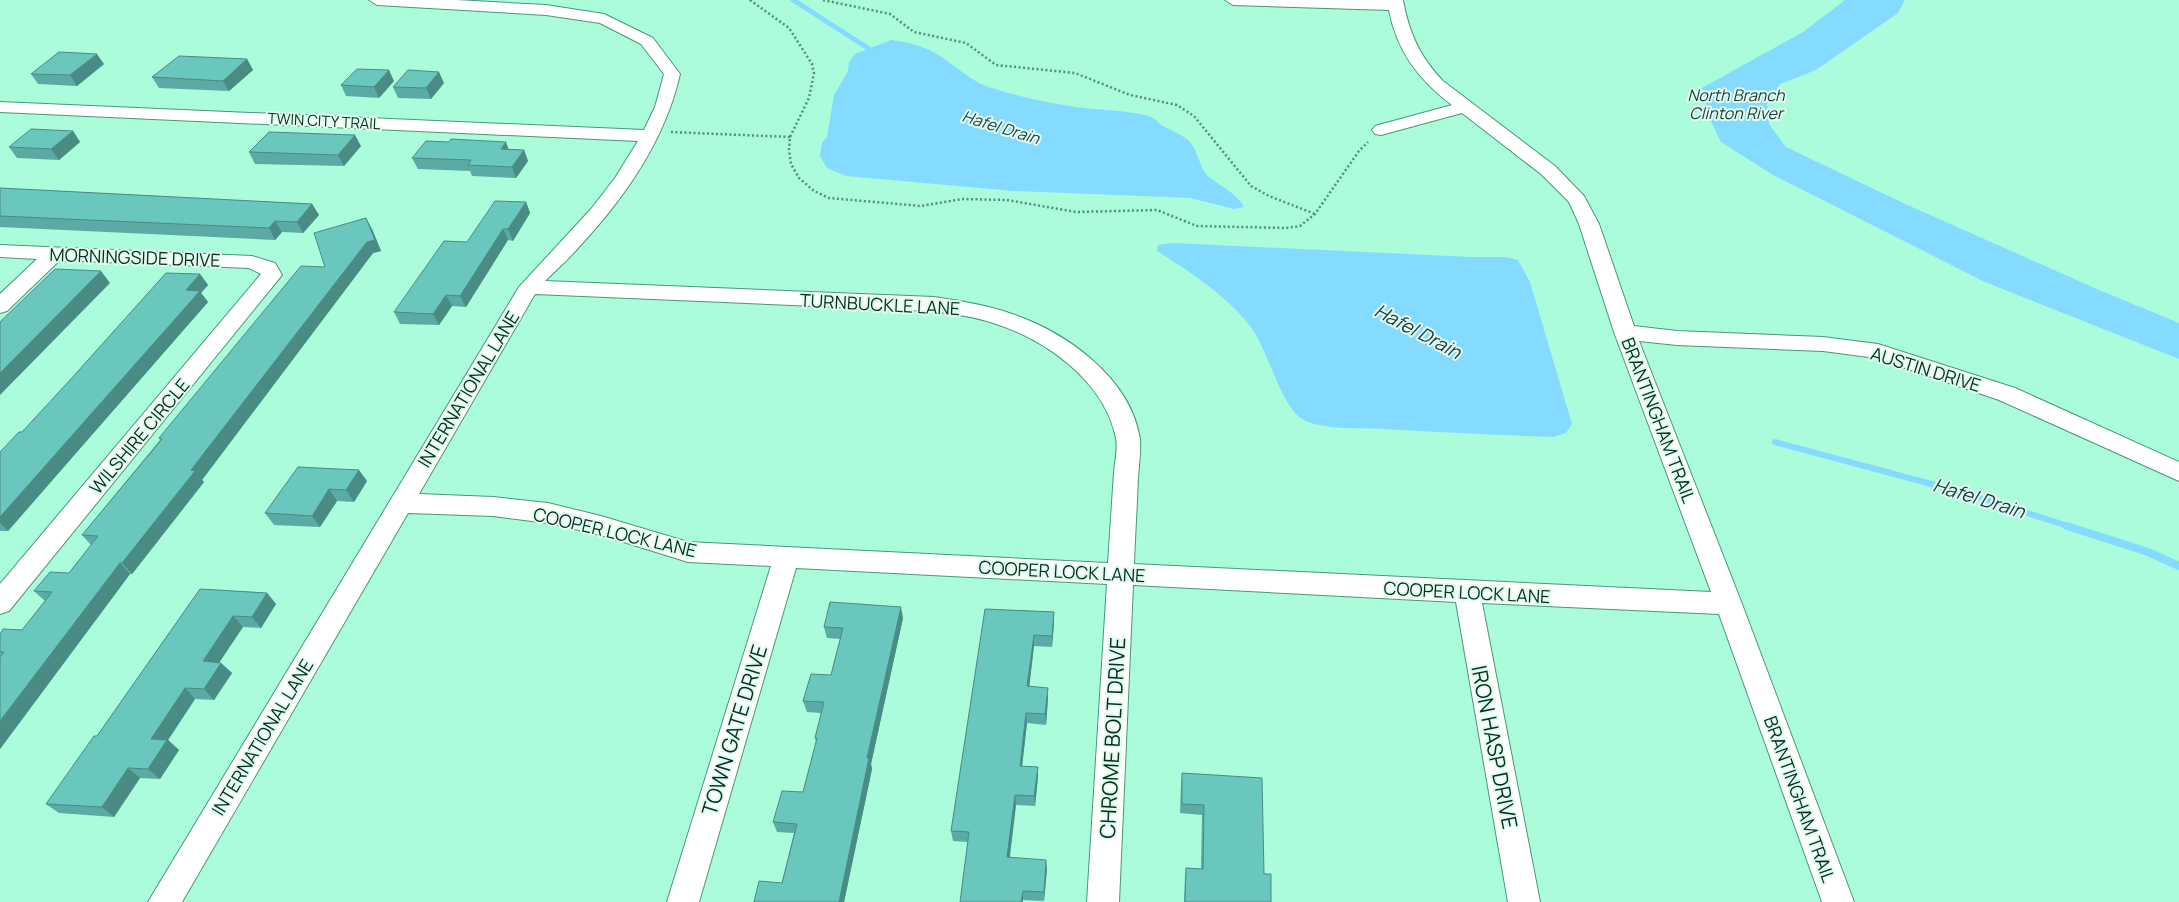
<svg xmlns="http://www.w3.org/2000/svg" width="2179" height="902" viewBox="0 0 2179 902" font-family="Manrope,sans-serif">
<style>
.water{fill:#84dbff}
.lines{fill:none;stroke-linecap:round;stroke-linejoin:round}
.stream-far2{stroke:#84dbff;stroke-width:5}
.stream-far1{stroke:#84dbff;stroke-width:6}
.stream{stroke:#84dbff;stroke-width:8}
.minor-casing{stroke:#48977a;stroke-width:2}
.path{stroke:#558d77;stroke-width:2.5;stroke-dasharray:2 2.5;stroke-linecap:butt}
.minor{fill:#fff;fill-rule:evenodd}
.wall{fill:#5aaba3}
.shaded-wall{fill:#4a8b84}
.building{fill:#69c7bd;stroke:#4a8b84}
.labels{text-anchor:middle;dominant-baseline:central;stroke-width:4;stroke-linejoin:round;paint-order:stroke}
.far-street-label{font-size:15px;fill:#0a2d21;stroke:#dffdef}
.far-water-label{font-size:16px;font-style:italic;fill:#1b3742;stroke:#dffdef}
.street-label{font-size:18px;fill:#0a2d21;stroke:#dffdef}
.water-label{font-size:19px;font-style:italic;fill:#1b3742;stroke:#dffdef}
.near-street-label{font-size:21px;fill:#0a2d21;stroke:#dffdef}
</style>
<rect width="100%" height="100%" fill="#abfcda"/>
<!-- water -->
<path class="water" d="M1845,0H1905L1898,13L1816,70L1780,84L1767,104L1769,124L1786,147L1903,203L2099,290L2179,323V359L1985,282L1773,175L1721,142L1708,115L1702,88L1803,32Z
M891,40C912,42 933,49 950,63C964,73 975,83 992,88C1017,96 1044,102 1070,106C1090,110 1136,110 1153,118C1156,119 1158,123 1161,125C1170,130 1179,133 1188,140C1198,149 1200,169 1207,175C1220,187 1235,191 1244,207L1234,209L1190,198L1013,191L846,176L827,168L820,156L822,143L827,137L834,95L848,71L849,62L855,54Z
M1173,243L1471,257H1505L1518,260L1530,282L1572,424L1566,433L1553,437C1496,435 1440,432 1383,429C1362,428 1323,430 1304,420C1281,408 1269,351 1250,326C1226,295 1190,272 1157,251L1158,245Z"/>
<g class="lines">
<!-- stream-far2 -->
<path class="stream-far2" d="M793,0L874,52"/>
<!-- stream-far1 -->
<path class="stream-far1" d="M1775,442L1965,493L2071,527"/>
<!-- stream -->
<path class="stream" d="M2067,526L2148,552L2179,566"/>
<defs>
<path id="minor" d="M369,0H456L546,5L604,14L653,38L680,74C665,141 624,199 578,248C568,260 556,270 545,281L934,297C960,301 987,305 1012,314C1066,332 1131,378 1140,439C1141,451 1139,465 1138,477C1137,506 1135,535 1134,564L1711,592L1614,332L1579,224L1569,202L1541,174L1462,113L1381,135L1375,134L1372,130L1375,126L1452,105C1419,80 1397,52 1389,10L1233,5L1225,0H1403C1409,33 1420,57 1443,81L1555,166L1584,196L1599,224L1634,326L1677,331L1823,337L1878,344L2015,388L2179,462V481L1999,400L1876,358L1823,351L1677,345L1639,341L1742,604L1854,902H1822L1719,614L1482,603L1540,902H1508L1456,602L1133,585L1119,902H1087L1107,584L796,568L699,902H667L771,566L688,562L601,535L548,523L493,516L408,513L182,902H148L519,287L591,209L615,178L638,141L0,112V102L644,130L655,107L664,74L641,44L600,23L546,15L377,5ZM535,294L934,311C953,314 972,316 990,322C1044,338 1104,380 1116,438C1118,448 1115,461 1114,472C1112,502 1110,533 1108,563L688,542L601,516L548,503L493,497L419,494Z
M0,245L252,256L275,263L282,275L9,611L0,614V584L261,274L249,268L60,260L7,311L0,313V294L37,259L0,257Z"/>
</defs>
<!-- minor casing -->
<use href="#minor" class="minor-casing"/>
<!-- path -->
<path class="path" d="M750,0L789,28L812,64L814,73L809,98L790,137L789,150L791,164L799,178L814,191L829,198L921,206L962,199L1007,200L1076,212L1157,210L1197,226L1286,228L1300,226L1315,214L1359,151L1368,142
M823,0L890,14L914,32L966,43L996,65L1075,73L1130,95L1177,105L1194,116L1251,186L1269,196L1315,214
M671,132L790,137"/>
<!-- minor -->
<use href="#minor" class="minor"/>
</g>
<!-- wall -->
<path class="wall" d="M247,59L253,70L229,91L159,88L152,77Z
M104,64L77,86L38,84L31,74Z
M394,81L379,98L346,96L341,85Z
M444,83L431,99L398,98L393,87Z
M73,131L80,142L59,160L17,158L9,147Z
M361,146L344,166L255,164L249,152Z
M509,149L524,150L528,161L516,178L472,176L470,171L418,169L412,158Z
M0,188L312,204L319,215L303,233L282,232L275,240L0,227Z
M526,202L530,213L513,241L508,240L466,307L452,306L439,325L400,324L394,312L467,242Z
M372,229L381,251L373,253L202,480L204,482L132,574H130L0,749V634L22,630L45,601L34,591L69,573L91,545L82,535L160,440L159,438L325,267Z
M200,274L208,285L201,293L208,302L8,531H0V452L22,432Z
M298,467L367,481L354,502L337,501L320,527L274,525L265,513Z
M200,589L267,593L276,604L261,628L243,627L219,662L232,673L214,700L195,699L168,740L179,750L160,779L140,778L114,817L59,813L46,804L97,736Z
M985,609L1054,612V623L1052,647L1034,646L1029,687L1048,698L1046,725L1027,723L1022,766L1038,767V777L1035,806L1016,805L1010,857L1047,869L1044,901L1023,900V902H960L968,842L953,841L951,831Z
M903,618L871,764L872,769L844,902H754L782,883L794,833L777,832L773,822L803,792L816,742L815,738L821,713L807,712L803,701L831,675L840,639L827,638L824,627Z
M1182,773L1264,874L1271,902H1184L1185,877L1186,868L1201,869L1202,815L1180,813L1181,783Z"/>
<!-- shaded-wall -->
<path class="shaded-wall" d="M97,54L104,64L77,86L70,75Z
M247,59L253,70L229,91L223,81Z
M389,70L394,81L379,98L374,87Z
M439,72L444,83L431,99L426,88Z
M73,131L80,142L59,160L51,149Z
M355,135L361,146L344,166L338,155Z
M506,142L510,153L501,149Z
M524,150L528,161L516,178L512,167Z
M526,202L530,213L513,241L508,229Z
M312,204L319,215L303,233L297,222Z
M366,218L372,229L381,251L373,253L202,480L204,482L132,574L122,563L191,470Z
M275,221L282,232L275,240L269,228Z
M503,229L508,240L466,307L460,296Z
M101,271L110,283L0,395V373Z
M200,274L208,285L201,293L208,302L8,531L0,523V517L186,290Z
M446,295L452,306L439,325L433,314Z
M359,470L367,481L354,502L346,490Z
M329,489L337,501L320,527L312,516Z
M120,563L130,574L0,749V721Z
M267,593L276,604L261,628L252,617Z
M901,607L903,618L871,764L872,769L844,902H839L867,758Z
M1054,612V623L1052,647V636Z
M233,616L243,627L213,672L203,661Z
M1034,635V646L1028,697L1027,686Z
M221,663L232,673L214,700L204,689Z
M185,688L195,699L168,740L179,750L160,779L148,769L151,739Z
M1048,688V698L1046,725L1045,714Z
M1026,713L1027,723L1021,776L1020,766Z
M1038,767V777L1035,806L1034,796Z
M128,768L140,778L114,817L102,807Z
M1015,795L1016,805L1008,867L1007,857Z
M1046,860L1047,869L1044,901V892Z
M1023,891V902H1021Z"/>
<!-- building -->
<path class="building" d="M59,52L97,54L70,75L31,74Z
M179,56L247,59L223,81L152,77Z
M357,69L389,70L374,87L341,85Z
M408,70L439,72L426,88L393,87Z
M31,129L73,131L51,149L9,147Z
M269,132L355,135L338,155L249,152Z
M451,139L506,142L501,149L524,150L512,167L468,165L471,160L412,158L426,141L449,142Z
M0,188L312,204L297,222L275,221L269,228L0,216Z
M495,201L526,202L508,229H503L460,296L446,295L433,314L394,312L444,241L467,242Z
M366,218L375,240L367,242L191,470L195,471L122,563H120L0,721V657L4,652H0V634L3,629L22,630L52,592L34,591L50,572L69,573L98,536L82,535L162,439L159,438L301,266L325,267L314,233Z
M55,269L101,271L0,373V322Z
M166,273L200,274L186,290L200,291L0,517V452L19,432H22L70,380Z
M298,467L359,470L346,490L329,489L312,516L265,513Z
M200,589L267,593L252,617L233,616L203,661L221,663L204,689L185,688L151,739L167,740L148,769L128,768L102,807L46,804L94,736H97Z
M830,602L901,607L867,758H869L839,902H754L759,881L782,883L797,824L773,822L782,791L803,792L817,738H815L824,702L803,701L811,674L831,675L843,628L824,627Z
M985,609L1054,612L1052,636L1034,635L1027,686L1048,688L1045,714L1026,713L1020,766L1038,767L1034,796L1015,795L1007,857L1046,860L1044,892L1023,891L1021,902H960L969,832L951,831Z
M1182,773L1262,778L1264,874H1271V902H1185L1186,868L1203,869L1204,805L1182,804Z"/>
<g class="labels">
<!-- far-street labels -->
<g class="far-street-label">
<text transform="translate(324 121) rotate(3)">TWIN CITY TRAIL</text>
</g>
<!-- far-water labels -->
<g class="far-water-label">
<text x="1736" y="95">North Branch<tspan x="1736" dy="18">Clinton River</tspan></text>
<text transform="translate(1001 127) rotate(17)">Hafel Drain</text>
</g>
<!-- street labels -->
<g class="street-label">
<text transform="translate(135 257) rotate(2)">MORNINGSIDE DRIVE</text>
<text transform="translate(880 304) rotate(3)">TURNBUCKLE LANE</text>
<text transform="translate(1926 369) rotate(17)">AUSTIN DRIVE</text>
<text transform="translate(468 389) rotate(-59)">INTERNATIONAL LANE</text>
<text transform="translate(1659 420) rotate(69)">BRANTINGHAM TRAIL</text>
<text transform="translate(139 436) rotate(-50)">WILSHIRE CIRCLE</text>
<text transform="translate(615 532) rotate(13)">COOPER LOCK LANE</text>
<text transform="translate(1062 571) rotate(3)">COOPER LOCK LANE</text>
<text transform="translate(1467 592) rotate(3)">COOPER LOCK LANE</text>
<text transform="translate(262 737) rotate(-59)">INTERNATIONAL LANE</text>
<text transform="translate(1800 799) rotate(70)">BRANTINGHAM TRAIL</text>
</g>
<!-- water labels -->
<g class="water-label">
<text transform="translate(1418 331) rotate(28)">Hafel Drain</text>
<text transform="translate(1979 498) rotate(17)">Hafel Drain</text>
</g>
<!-- near-street labels -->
<g class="near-street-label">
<text transform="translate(734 730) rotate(-73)">TOWN GATE DRIVE</text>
<text transform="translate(1112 738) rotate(-87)">CHROME BOLT DRIVE</text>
<text transform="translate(1495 747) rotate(79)">IRON HASP DRIVE</text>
</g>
</g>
</svg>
